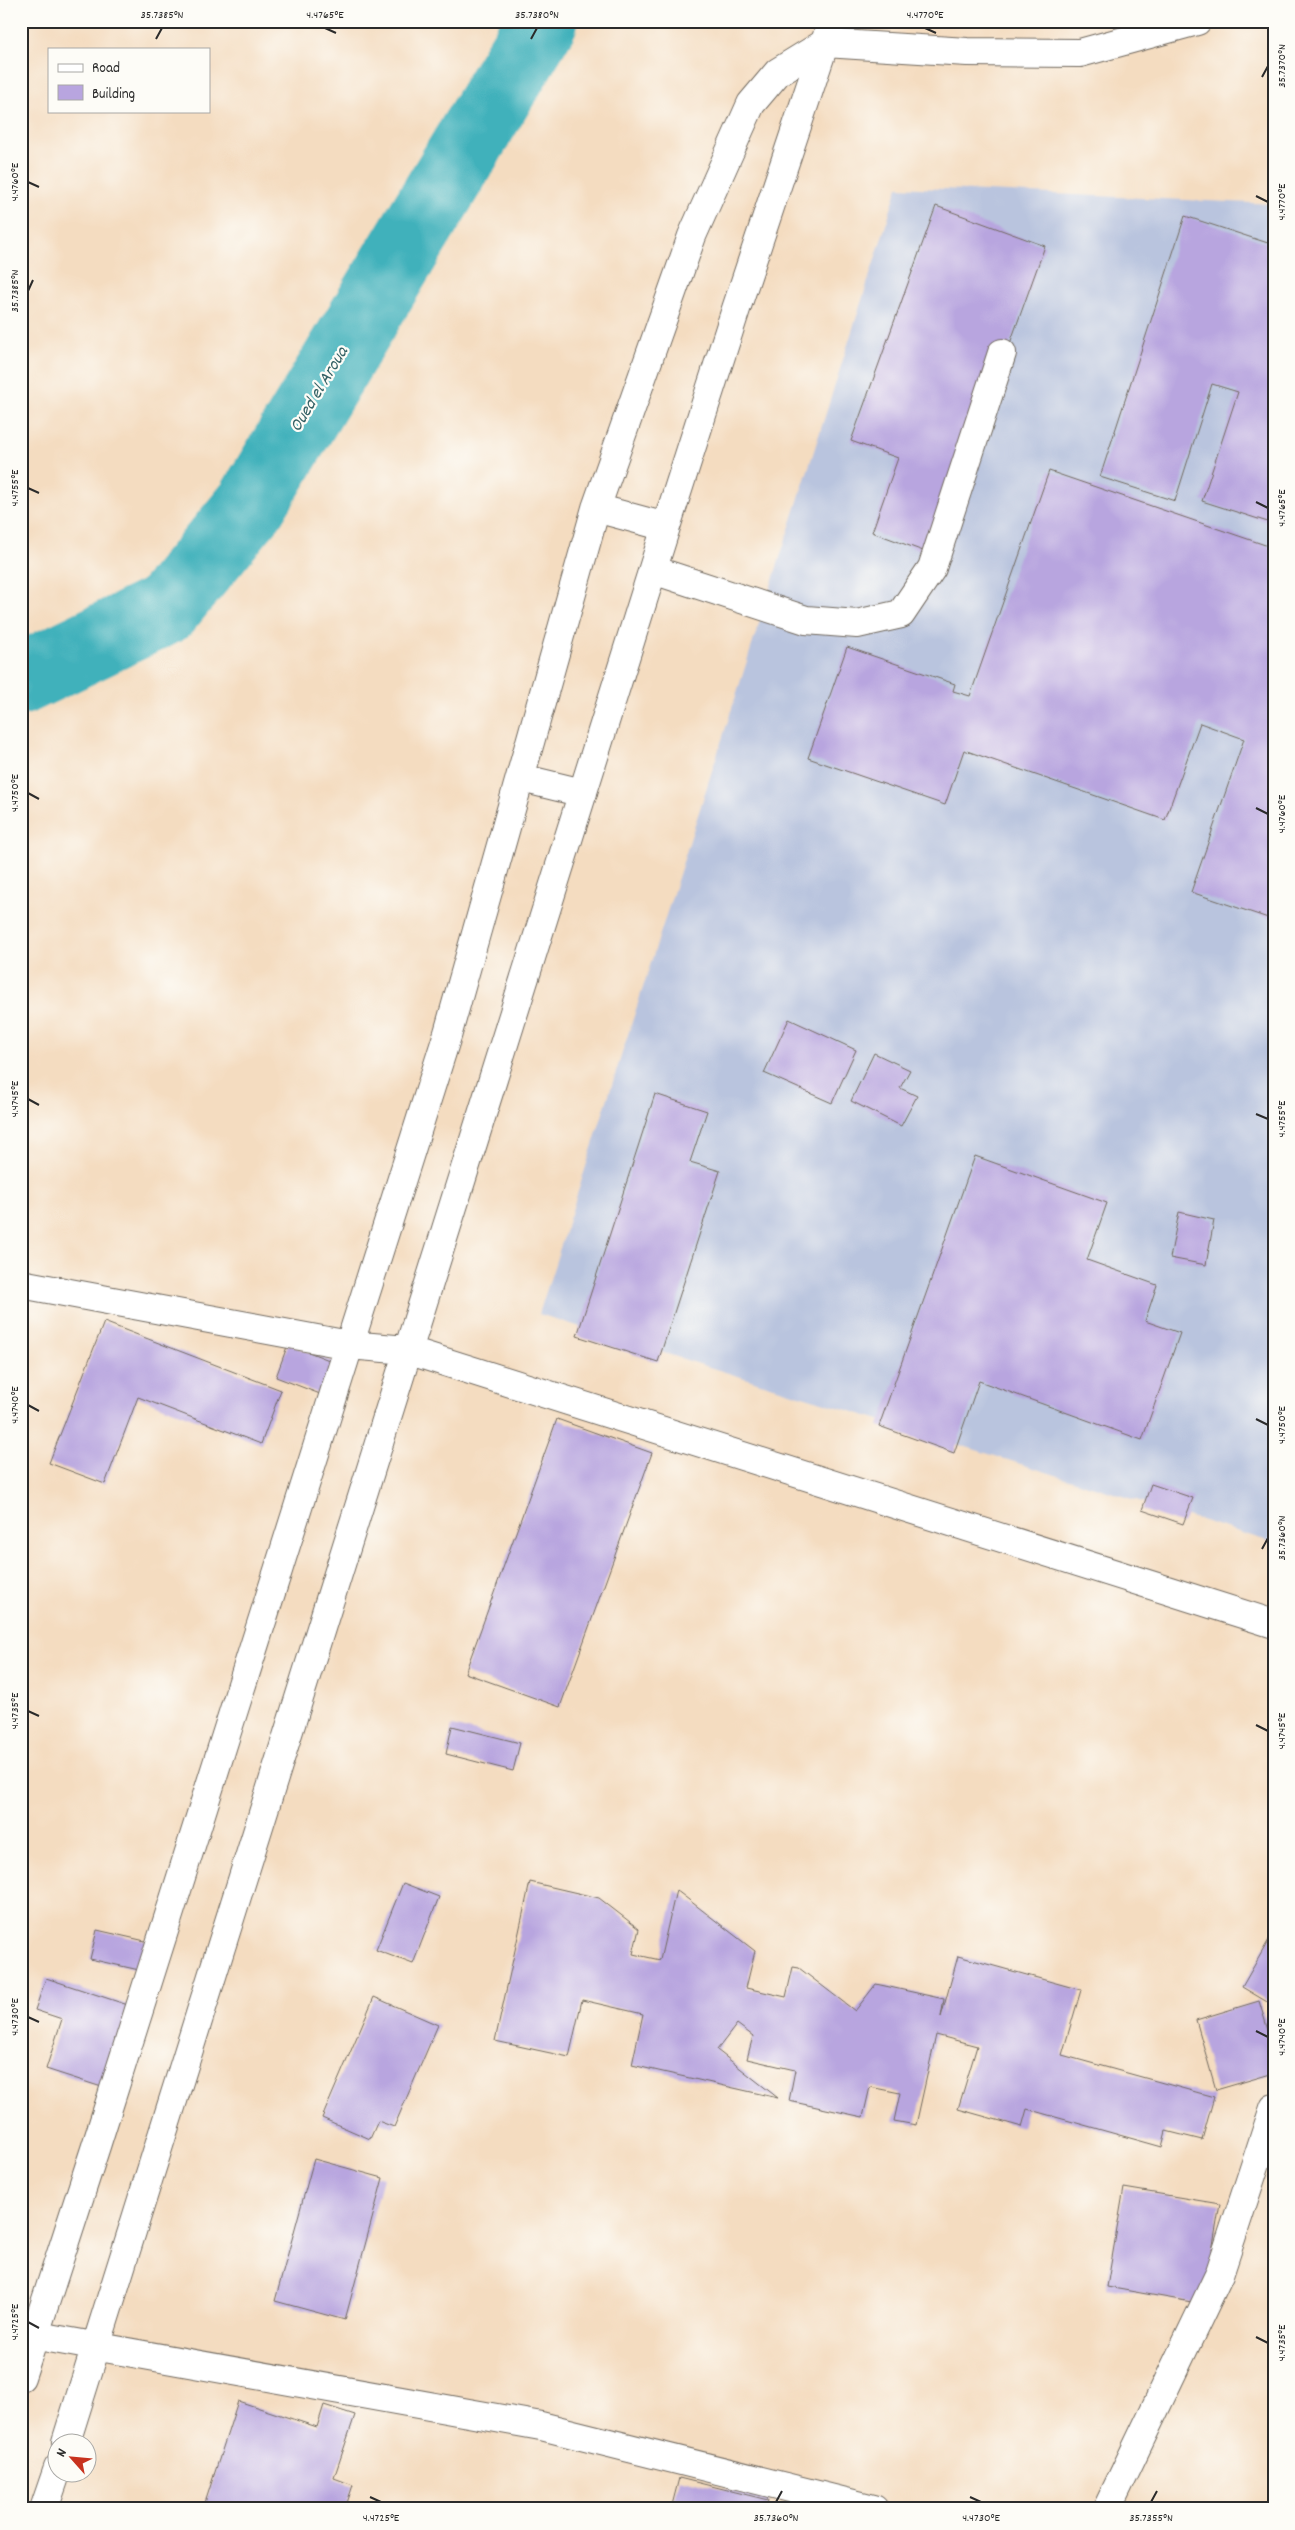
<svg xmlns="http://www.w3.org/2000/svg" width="1295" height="2530" viewBox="0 0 1295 2530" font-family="Dekko,sans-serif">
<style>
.industrial{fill:#b9c4de}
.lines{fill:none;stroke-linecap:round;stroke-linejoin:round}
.river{stroke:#41b1bb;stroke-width:72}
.building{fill:#b8a5df}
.minor-casing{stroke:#71695f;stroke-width:30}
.minor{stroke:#fff;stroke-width:28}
.ticks{fill:none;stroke:#2b2b2b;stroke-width:2}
.labels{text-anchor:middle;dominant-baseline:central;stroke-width:4.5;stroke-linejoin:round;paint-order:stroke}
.water-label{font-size:18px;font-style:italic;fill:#346165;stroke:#fdfcf7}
.neatline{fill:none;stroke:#2b2b2b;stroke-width:2}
.ticks-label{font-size:12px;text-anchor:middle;fill:#2b2b2b}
</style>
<rect width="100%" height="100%" fill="#fdfcf7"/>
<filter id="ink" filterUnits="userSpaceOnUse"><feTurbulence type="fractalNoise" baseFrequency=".02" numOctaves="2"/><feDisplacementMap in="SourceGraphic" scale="10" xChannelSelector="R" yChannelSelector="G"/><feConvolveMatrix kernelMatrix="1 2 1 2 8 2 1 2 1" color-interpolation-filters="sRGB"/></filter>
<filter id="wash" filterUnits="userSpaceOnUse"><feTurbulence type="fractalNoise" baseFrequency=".0096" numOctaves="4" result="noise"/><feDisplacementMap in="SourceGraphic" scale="20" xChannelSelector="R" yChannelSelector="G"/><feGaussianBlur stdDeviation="1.12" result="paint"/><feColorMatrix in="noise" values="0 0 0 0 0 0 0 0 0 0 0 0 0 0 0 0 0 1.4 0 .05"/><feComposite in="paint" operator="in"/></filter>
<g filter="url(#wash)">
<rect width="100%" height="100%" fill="#f4dcc0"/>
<!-- industrial -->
<path class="industrial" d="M898,187L1274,204V1543L539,1314Z"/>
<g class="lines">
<!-- river -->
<path class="river" d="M21,679L165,609L251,505L542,21"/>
</g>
<g id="blocks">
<!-- building -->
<path class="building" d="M936,206L1045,246L934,555L872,532L898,458L851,441Z
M1185,216L1274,245V524L1202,501L1238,392L1212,384L1175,501L1100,477Z
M1049,471L1274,548V920L1191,892L1244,739L1200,723L1165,820L964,750L945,805L808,758L847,647L955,684L953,691L970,696Z
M789,1019L856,1050L832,1103L764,1073Z
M874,1053L910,1070L900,1088L917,1096L901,1126L851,1101Z
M655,1094L707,1111L690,1162L720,1171L658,1362L577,1336Z
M975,1156L1107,1203L1087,1260L1157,1285L1145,1321L1180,1333L1142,1440L979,1381L954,1453L879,1426Z
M1179,1212L1214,1220L1206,1265L1170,1258Z
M104,1322L281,1390L261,1444L138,1397L105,1484L49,1463Z
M288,1344L347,1367L333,1399L276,1377Z
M557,1419L652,1453L560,1707L465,1673Z
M1151,1484L1193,1498L1183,1524L1142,1510Z
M452,1726L520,1743L513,1771L446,1754Z
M530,1882L599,1898L639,1929L633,1954L660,1960L676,1890L755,1951L746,1988L786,1997L793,1967L799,1968L855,2011L876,1984L944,1999L941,2017L958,1956L1081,1990L1062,2055L1214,2097L1202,2140L1166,2131L1162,2147L1027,2109L1022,2127L958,2109L977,2046L936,2035L916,2125L894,2121L900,2093L870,2087L863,2117L789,2101L795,2070L747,2059L753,2036L737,2024L717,2050L778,2098L632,2065L643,2014L582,2000L569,2057L495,2041Z
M403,1883L439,1897L413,1964L376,1950Z
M97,1930L154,1943L148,1972L90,1959Z
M1274,1931V2006L1242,1987Z
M46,1978L140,2009L114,2091L46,2069L62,2019L35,2010Z
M374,1997L438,2025L394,2127L378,2121L370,2139L322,2118Z
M1259,2001L1274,2050V2073L1216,2090L1196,2020Z
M314,2159L383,2178L345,2320L275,2301Z
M1124,2188L1220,2204L1203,2304L1107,2287Z
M238,2401L317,2427L324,2405L355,2415L334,2478L353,2485L345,2509H203Z
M679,2478L768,2500L766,2509H671Z"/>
</g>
</g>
<g filter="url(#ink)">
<use href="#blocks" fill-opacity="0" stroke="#71695f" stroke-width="1"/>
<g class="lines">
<defs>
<path id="minor" d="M596,508L666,527
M653,570L806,620L857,624L901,614L932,568L1002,353
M521,778L583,793
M21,1284L349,1345L407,1350L1274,1624
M21,2333L541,2426L874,2509
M21,2377L96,2146L448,1033L596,508L692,236L751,104L778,72L825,43L967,52L1080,53L1197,21
M66,2442L666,527L736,309L832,21
M44,2509L58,2468
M1107,2509L1219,2275L1274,2108"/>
</defs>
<!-- minor casing -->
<use href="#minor" class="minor-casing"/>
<!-- minor -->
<use href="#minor" class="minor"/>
</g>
</g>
<!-- ticks -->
<path class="ticks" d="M325,28L336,33M925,28L936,33M156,39L162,28M531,39L537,28M1262,77L1268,66M28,182L39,187M1256,196L1268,202M28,291L33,280M28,488L39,493M1256,502L1268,508M28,793L39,799M1256,808L1268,814M28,1099L39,1105M1256,1114L1268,1119M28,1405L39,1411M1256,1419L1268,1425M1262,1549L1268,1538M28,1711L39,1716M1256,1725L1268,1731M28,2017L39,2022M1256,2031L1268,2037M28,2322L39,2328M1256,2337L1268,2343M370,2497L381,2502M970,2497L981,2502M776,2502L782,2491M1151,2502L1157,2491"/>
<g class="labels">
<!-- water labels -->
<g class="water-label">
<text transform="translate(320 390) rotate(-59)">Oued el Aroua</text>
</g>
</g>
<!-- margin -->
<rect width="1295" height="2530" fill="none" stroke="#fdfcf7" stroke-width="55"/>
<!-- legend -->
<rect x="48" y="48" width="162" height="65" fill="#fdfcf7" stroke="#a9a8a5"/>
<rect x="58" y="64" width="25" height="8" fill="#ffffff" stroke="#a9a8a5"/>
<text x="92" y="72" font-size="15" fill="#2b2b2b">Road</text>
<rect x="58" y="85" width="25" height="15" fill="#b8a5df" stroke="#a9a8a5"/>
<text x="92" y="98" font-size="15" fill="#2b2b2b">Building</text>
<!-- north arrow -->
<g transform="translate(72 2458) rotate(297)"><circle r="24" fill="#fdfcf7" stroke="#a9a8a5"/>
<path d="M0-4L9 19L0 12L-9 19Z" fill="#c8321e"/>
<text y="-8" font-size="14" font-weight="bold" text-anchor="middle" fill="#2b2b2b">N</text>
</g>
<rect x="28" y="28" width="1240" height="2474" class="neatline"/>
<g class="ticks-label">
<text x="162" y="18">35.7385°N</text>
<text x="325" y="18">4.4765°E</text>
<text x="537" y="18">35.7380°N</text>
<text x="925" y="18">4.4770°E</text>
<text transform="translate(1281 66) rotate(-90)" y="4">35.7370°N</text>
<text transform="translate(14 182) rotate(-90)" y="4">4.4760°E</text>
<text transform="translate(1281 202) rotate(-90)" y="4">4.4770°E</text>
<text transform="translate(14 291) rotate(-90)" y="4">35.7385°N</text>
<text transform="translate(14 488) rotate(-90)" y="4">4.4755°E</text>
<text transform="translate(1281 508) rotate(-90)" y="4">4.4765°E</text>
<text transform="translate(14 793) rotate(-90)" y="4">4.4750°E</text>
<text transform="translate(1281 814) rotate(-90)" y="4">4.4760°E</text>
<text transform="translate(14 1099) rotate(-90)" y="4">4.4745°E</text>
<text transform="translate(1281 1119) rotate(-90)" y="4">4.4755°E</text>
<text transform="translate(14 1405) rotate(-90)" y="4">4.4740°E</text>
<text transform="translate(1281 1425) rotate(-90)" y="4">4.4750°E</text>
<text transform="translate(1281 1538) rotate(-90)" y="4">35.7360°N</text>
<text transform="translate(14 1711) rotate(-90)" y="4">4.4735°E</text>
<text transform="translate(1281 1731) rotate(-90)" y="4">4.4745°E</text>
<text transform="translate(14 2017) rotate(-90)" y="4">4.4730°E</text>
<text transform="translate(1281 2037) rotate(-90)" y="4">4.4740°E</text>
<text transform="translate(14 2322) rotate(-90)" y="4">4.4725°E</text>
<text transform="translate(1281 2343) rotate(-90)" y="4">4.4735°E</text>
<text x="381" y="2521">4.4725°E</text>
<text x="776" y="2521">35.7360°N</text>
<text x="981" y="2521">4.4730°E</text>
<text x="1151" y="2521">35.7355°N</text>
</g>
</svg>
